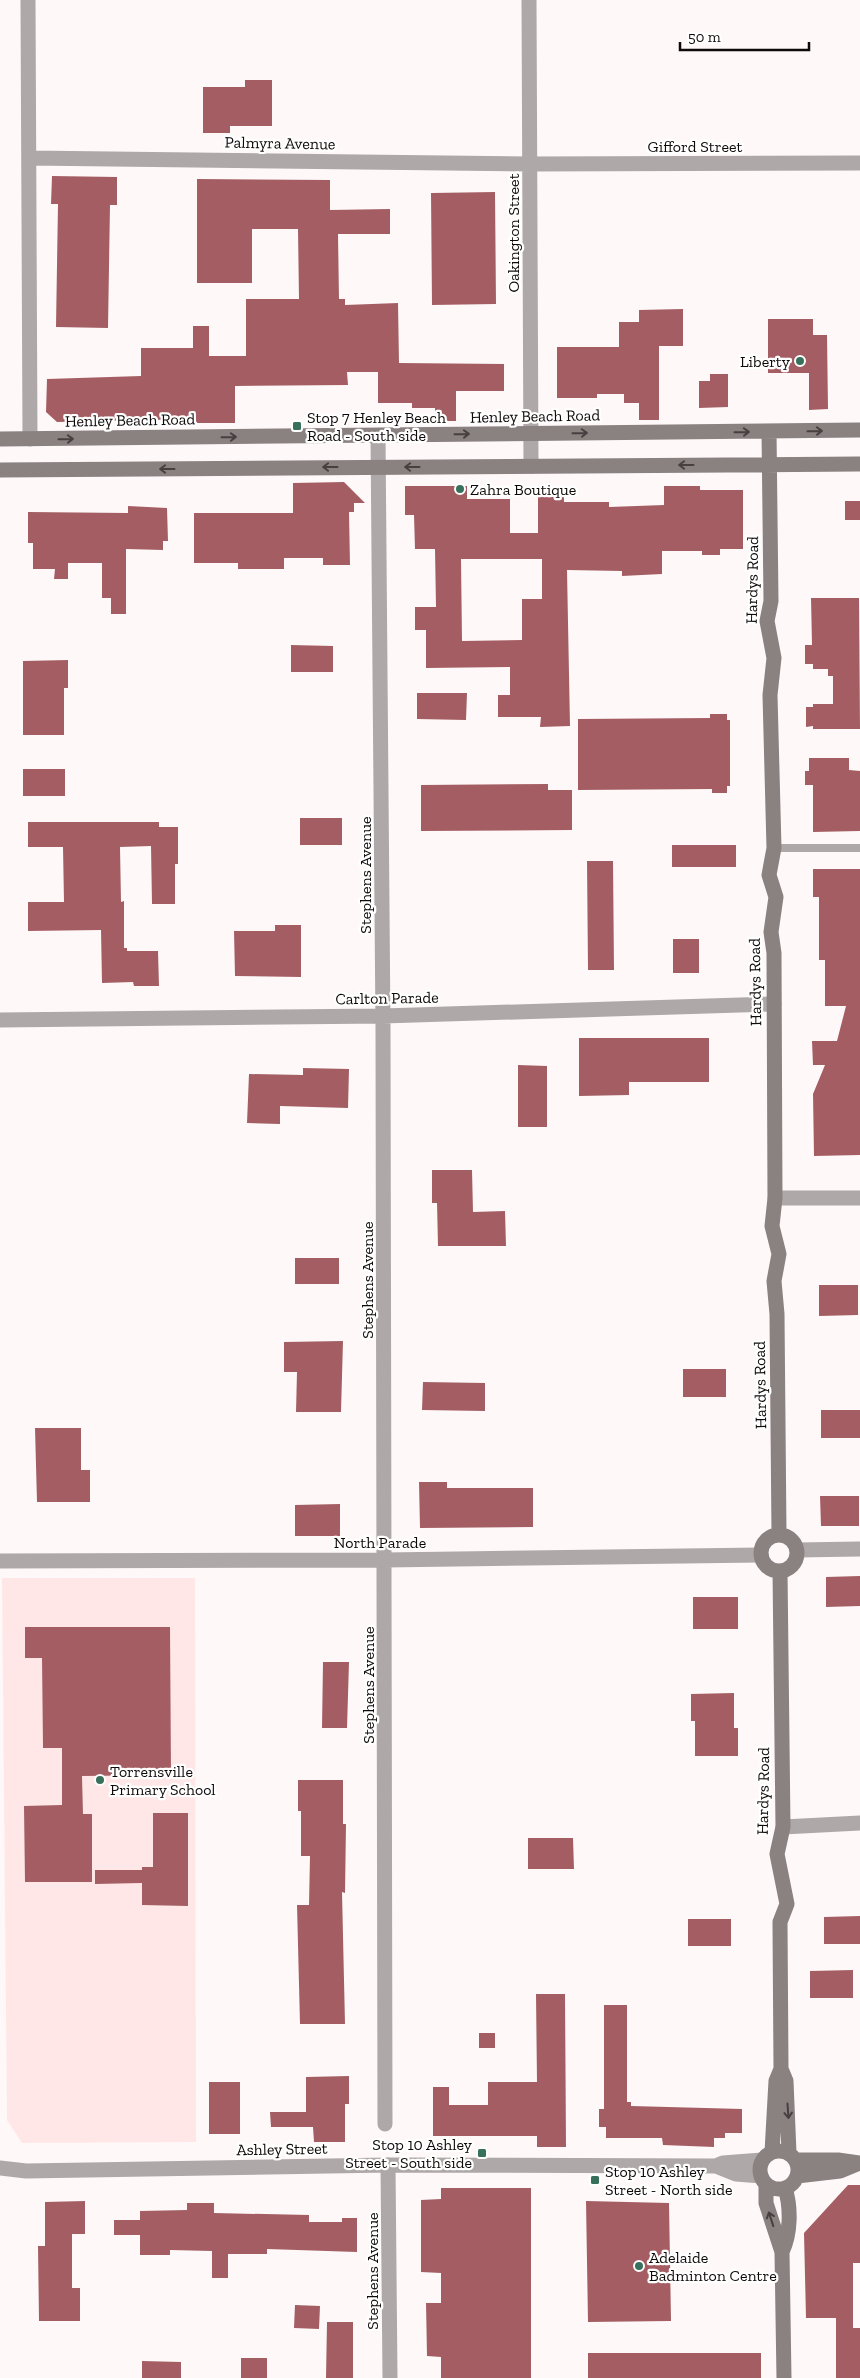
<svg xmlns="http://www.w3.org/2000/svg" width="860" height="2378" viewBox="0 0 860 2378" font-family="'Zilla Slab',serif">
<style>
.built{fill:#ffe7e7}
.building{fill:#a45e63;fill-rule:evenodd}
.lines{fill:none;stroke-linecap:round;stroke-linejoin:round}
.lane{stroke:#aea8a8;stroke-width:8}
.street{stroke:#aea8a8;stroke-width:15}
.secondary{stroke:#8a8181;stroke-width:15}
.oneway{stroke:#464040}
.poi-dot{fill:#37715b;stroke:#fff;stroke-width:2}
.labels{text-anchor:middle;dominant-baseline:central;stroke-width:4.5;stroke-linejoin:round;paint-order:stroke}
.street-label{font-size:16px;fill:#0f0a0a;stroke:#fff}
.poi-label{font-size:16px;fill:#0f0a0a;stroke:#fff;text-anchor:start}
</style>
<rect width="100%" height="100%" fill="#fef8f8"/>
<!-- built -->
<path class="built" d="M2,1578H195L196,2142L22,2143L7,2120Z"/>
<!-- building -->
<path class="building" d="M245,80H272V126H230V133H203V87H245Z
M52,176L117,177V205H110L108,328L56,327L58,204H51Z
M197,179L330,180V210L390,209V234H338L339,299H345V305L398,303L399,363L504,364V391H456V421H435V408H412V403H378V372H347L348,385L235,386V423H194V419L57,422L46,412L47,379L141,376V348H193V326H209V356H246V299H299L298,229H252V283H197Z
M495,192L496,304L432,305L431,193Z
M683,309V346H659V420H639V403H624V394H597V398H557V347H619V322H639V310Z
M768,319H813V335H827L828,409L809,410V373H768Z
M710,374H728V407L699,408V381H710Z
M344,482L365,503H354V512H349L350,565H323V558H284V569H238V563H194V513H293V483Z
M405,486H467V499H510V533H538V489H556V496H564V502H609V507L664,505V486H700V490H743V549H720V555H702V551H662V574L622,576V571L567,570L570,726L540,727L541,717H498V695H510V667L426,668V630H415V607H436L435,549H415L414,515H405ZM461,559H542V599H522V640L462,641Z
M845,501H860V520H845Z
M128,506L167,508L168,541H163V550L126,549V614H111V598H102V563H68V579H54L55,569H33V543H28V512L128,513Z
M811,598H859L860,729H813V726L806,727V707H813V704H833V676H828V669H813V664H805V645H812Z
M291,645L333,646V672H291Z
M68,660V688H64V735H23V661Z
M417,693H467L466,720L417,719Z
M710,714H727V720H730V786H727V793H712V789L578,790V719L710,718Z
M809,758H849V770L860,771V831L813,832V785H805V771H809Z
M23,769H65V796H23Z
M548,784V790H572V830L421,831V785Z
M300,818H342V845H300Z
M28,822H159V827H178V864H175V904H152L151,846L120,847L121,902L124,901V948H127V951H158L159,986H134L133,982L102,983L101,930L28,931V902H64L63,847H28Z
M672,845H736V867H672Z
M587,861H613L614,970H588Z
M813,869H860V1155L814,1156L813,1094L825,1065H813L812,1041H837L846,1006H825V960H819V897H813Z
M275,925H301V977L235,976L234,931H275Z
M673,939H699V973H673Z
M579,1038H709V1082H629V1095L579,1096Z
M518,1065L547,1066V1127H518Z
M303,1068L349,1069L348,1108L280,1106V1124L247,1123L249,1074L303,1075Z
M432,1170H472L473,1212L505,1211L506,1246H438L437,1203H432Z
M295,1258H339V1284H295Z
M819,1285H858V1315L819,1316Z
M343,1341L341,1412H296L297,1372H284V1342Z
M683,1369H726V1397H683Z
M423,1382L485,1383V1411L422,1410Z
M821,1410H860V1438H821Z
M35,1428H81V1470H90V1502H37Z
M419,1482H447V1488H533V1527L420,1528Z
M820,1496H859V1526H821Z
M340,1504V1536H295V1505Z
M860,1576V1606L826,1607V1577Z
M693,1597H738V1629H693Z
M25,1627H170L171,1775L82,1776L83,1814H92V1882H25L24,1806L62,1805V1748H43L42,1658H25Z
M323,1662H349L347,1728H322Z
M734,1693V1728H738V1756H695V1721H691V1694Z
M298,1780H343V1824H346L345,1893L342,1892L345,2024H300L297,1905H309L310,1856H301V1811H298Z
M153,1813H188V1906L142,1905V1883L95,1884V1870H142V1867H153Z
M528,1838H573L574,1869H528Z
M860,1916V1944H824V1917Z
M688,1919H731V1946H688Z
M853,1970V1998H810V1971Z
M536,1994H565L566,2147H537V2136H433V2087H449V2105H488V2082H537Z
M604,2005H627V2102H631V2106L742,2109V2133H725V2138H714V2147L663,2145L662,2138H606V2127H599V2109H604Z
M479,2033H495V2048H479Z
M349,2076V2104H345V2142H314L313,2127H271L270,2112H306V2077Z
M209,2082H240V2134H209Z
M848,2185H860V2263H853V2328H860V2378H836V2318H806L804,2233Z
M441,2188H531V2378H441V2357L427,2356L426,2303H441V2273L421,2272V2200L441,2199Z
M85,2201V2234H72V2288H80V2321H39L38,2246H45V2202Z
M586,2201L669,2203L671,2321L588,2322Z
M187,2203H214V2213L309,2215V2222H342V2218H357V2252L267,2249V2254H228V2278H212V2251L170,2250V2255H140V2235H114V2220H140V2211L187,2210Z
M295,2305L320,2306L319,2329L294,2328Z
M327,2322H353V2378H326Z
M588,2353H761V2378H588Z
M241,2358H267V2378H241Z
M142,2361L181,2362V2378H142Z"/>
<g class="lines">
<!-- lane -->
<path class="lane" d="M774,848H860"/>
<!-- street -->
<path class="street" d="M28,0L30,439
M529,0L531,466
M29,158L530,164L860,163
M378,436L383,1027L385,2124
M0,1020L383,1016L774,1004
M775,1198H860
M797,1550L860,1549
M0,1561L385,1560L761,1555
M783,1827L860,1823
M388,2165L390,2378
M716,2166L723,2163L762,2160
M0,2168L26,2171L388,2165L716,2166L736,2174L761,2176"/>
<!-- secondary -->
<path class="secondary" d="M769,431L771,601L767,621L774,658L770,695L774,848L769,875L776,897L771,932L774,953L775,1198L772,1226L779,1254L774,1281L777,1314L779,1534
M0,439L860,430
M0,470L860,464
M761 1553a18 18 0 1 1 36 0a18 18 0 1 1-36 0Z
M780,1571L783,1827L777,1854L787,1904L780,1922L781,2069L786,2081L789,2153
M760 2170a19 19 0 1 1 38 0a19 19 0 1 1-38 0Z
M772,2152L776,2081L781,2069
M795,2160H838L860,2163
M797,2176L840,2171L857,2164
M766,2184V2203L782,2252L784,2378
M782,2252C791,2233 791,2207 785,2188"/>
</g>
<!-- one-way arrows -->
<defs><path id="oneway-shaft" d="M-6 0H5M1.5-3L5.5 0L1.5 3" fill="none" stroke-width="1.6" stroke-linecap="round" stroke-linejoin="round" transform="scale(1.25)"/></defs>
<g class="oneway">
<use href="#oneway-shaft" transform="translate(815 431) rotate(-1)"/>
<use href="#oneway-shaft" transform="translate(742 432) rotate(-1)"/>
<use href="#oneway-shaft" transform="translate(580 433) rotate(-1)"/>
<use href="#oneway-shaft" transform="translate(462 434) rotate(-1)"/>
<use href="#oneway-shaft" transform="translate(229 437) rotate(-1)"/>
<use href="#oneway-shaft" transform="translate(66 439) rotate(-1)"/>
<use href="#oneway-shaft" transform="translate(686 465) rotate(180)"/>
<use href="#oneway-shaft" transform="translate(330 467) rotate(180)"/>
<use href="#oneway-shaft" transform="translate(412 467) rotate(180)"/>
<use href="#oneway-shaft" transform="translate(167 469) rotate(180)"/>
<use href="#oneway-shaft" transform="translate(788 2111) rotate(86)"/>
<use href="#oneway-shaft" transform="translate(771 2219) rotate(-108)"/>
</g>
<!-- markers -->
<g class="poi-dot">
<circle cx="800" cy="361" r="5"/>
<rect x="292" y="421" width="10" height="10" rx="2.5"/>
<circle cx="460" cy="489" r="5"/>
<circle cx="100" cy="1780" r="5"/>
<rect x="477" y="2148" width="10" height="10" rx="2.5"/>
<rect x="590" y="2175" width="10" height="10" rx="2.5"/>
<circle cx="639" cy="2266" r="5"/>
</g>
<g class="labels">
<!-- street labels -->
<g class="street-label">
<text transform="translate(280 143) rotate(1)">Palmyra Avenue</text>
<text x="695" y="146">Gifford Street</text>
<text transform="translate(513 233) rotate(-90)">Oakington Street</text>
<text transform="translate(535 416) rotate(-1)">Henley Beach Road</text>
<text transform="translate(130 420) rotate(-1)">Henley Beach Road</text>
<text transform="translate(752 580) rotate(-89)">Hardys Road</text>
<text transform="translate(365 875) rotate(-90)">Stephens Avenue</text>
<text transform="translate(755 982) rotate(-91)">Hardys Road</text>
<text transform="translate(387 998) rotate(-1)">Carlton Parade</text>
<text transform="translate(367 1280) rotate(-90)">Stephens Avenue</text>
<text transform="translate(760 1385) rotate(-91)">Hardys Road</text>
<text x="380" y="1542">North Parade</text>
<text transform="translate(368 1685) rotate(-90)">Stephens Avenue</text>
<text transform="translate(763 1791) rotate(-89)">Hardys Road</text>
<text transform="translate(282 2149) rotate(-1)">Ashley Street</text>
<text transform="translate(372 2271) rotate(-90)">Stephens Avenue</text>
</g>
<!-- poi labels -->
<g class="poi-label">
<text x="790" y="361" text-anchor="end">Liberty</text>
<text x="307" y="417">Stop 7 Henley Beach<tspan x="307" dy="18">Road - South side</tspan></text>
<text x="470" y="489">Zahra Boutique</text>
<text x="110" y="1771">Torrensville<tspan x="110" dy="18">Primary School</tspan></text>
<text x="472" y="2144" text-anchor="end">Stop 10 Ashley<tspan x="472" dy="18">Street - South side</tspan></text>
<text x="605" y="2171">Stop 10 Ashley<tspan x="605" dy="18">Street - North side</tspan></text>
<text x="649" y="2257">Adelaide<tspan x="649" dy="18">Badminton Centre</tspan></text>
</g>
</g>
<!-- scale -->
<path d="M680 42v8h129v-8" fill="none" stroke="#0f0a0a" stroke-width="2.5"/>
<text x="688" y="42" font-size="15" fill="#0f0a0a" stroke="#ffffff" stroke-width="4" paint-order="stroke">50 m</text>
</svg>
